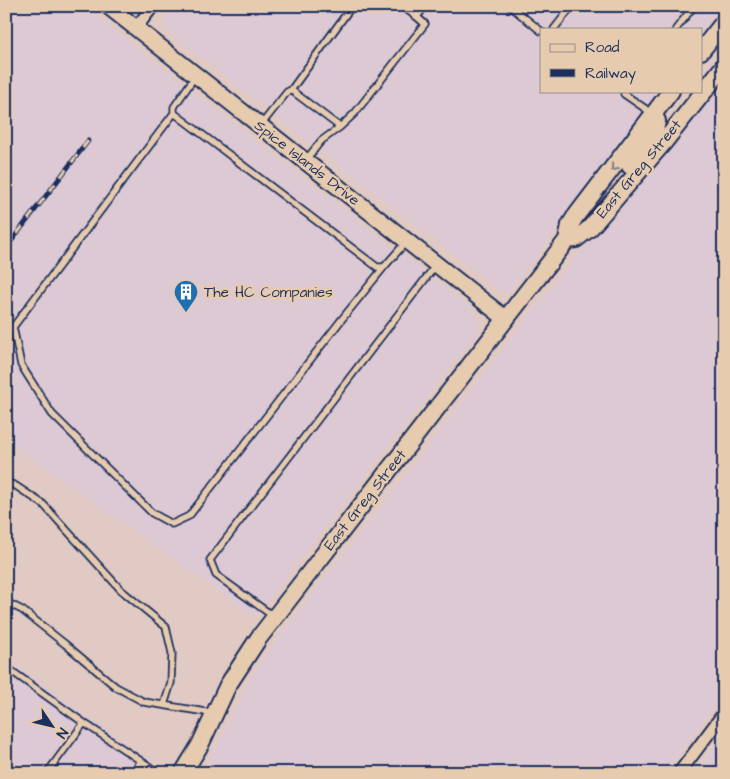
<svg xmlns="http://www.w3.org/2000/svg" width="730" height="779" viewBox="0 0 730 779" font-family="'Architects Daughter',sans-serif">
<style>
.built{fill:#dcc9d4}
.lines{fill:none;stroke-linecap:round;stroke-linejoin:round}
.service-casing{stroke:#1b2f5e;stroke-width:9}
.minor-casing{stroke:#1b2f5e;stroke-width:15}
.tertiary-casing{stroke:#1b2f5e;stroke-width:19}
.secondary-casing{stroke:#1b2f5e;stroke-width:20}
.service{stroke:#e7cbae;stroke-width:5.5}
.minor{stroke:#e7cbae;stroke-width:11}
.tertiary{stroke:#e7cbae;stroke-width:15}
.secondary{stroke:#e7cbae;stroke-width:16}
.rail-casing{stroke:#1b2f5e;stroke-width:5}
.rail{stroke:#e7cbae;stroke-width:3;stroke-dasharray:9;stroke-linecap:butt}
.oneway{stroke:#817d86}
.labels{text-anchor:middle;dominant-baseline:central;stroke-width:5;stroke-linejoin:round;paint-order:stroke}
.street-label{font-size:15px;fill:#1b2f5e;stroke:#e7cbae}
.poi-label{font-size:15px;fill:#1b2f5e;stroke:#e7cbae;text-anchor:start}
</style>
<rect width="100%" height="100%" fill="#e1cac4"/>
<filter id="ink" filterUnits="userSpaceOnUse"><feTurbulence type="fractalNoise" baseFrequency=".02" numOctaves="2"/><feDisplacementMap in="SourceGraphic" scale="10" xChannelSelector="R" yChannelSelector="G"/><feConvolveMatrix kernelMatrix="1 2 1 2 8 2 1 2 1" color-interpolation-filters="sRGB"/></filter>
<g filter="url(#ink)">
<!-- built -->
<path class="built" d="M6,6H84L471,308L477,319L478,327L469,343L255,617L6,440Z
M168,6H724V11L701,40V29H541V91H663L619,152L513,286L509,291L505,292L496,288L172,35L165,24L166,10Z
M724,85V693L664,773H203L248,683L269,650L596,230L701,106L714,96Z
M6,659L165,772V773H6Z
M724,733V773H694Z"/>
<g class="lines">
<defs>
<path id="service" d="M402,6L417,17
M510,6L541,31
M554,29L572,6
M676,29L694,6
M196,75L174,107V113L377,267H384L406,242
M291,90L352,6
M626,91L624,94L653,114
M174,113L13,327L21,365L52,414L152,513L172,524L189,516L342,319L384,267
M261,125L287,92L291,90L340,127L321,141L306,160
M340,127L355,113L425,24L417,17L425,6
M6,482L16,486L43,504L121,590L166,627L172,653L171,683L164,705
M6,602L22,610L65,644L116,687L144,702L212,713
M273,616L216,575L210,560L436,265
M6,667L84,723L159,773
M47,773L84,723
M133,773L141,761"/>
<path id="minor" d="M136,28L153,6
M679,773L724,713"/>
<path id="tertiary" d="M108,6L506,319"/>
<path id="secondary" d="M701,51L724,22
M630,166L652,137L655,131L657,121L654,115
M567,240L576,239L590,228L664,142L724,66
M183,773L200,745L228,685L258,639L567,240L570,225L575,217L671,91"/>
</defs>
<!-- service casing -->
<use href="#service" class="service-casing"/>
<!-- minor casing -->
<use href="#minor" class="minor-casing"/>
<!-- tertiary casing -->
<use href="#tertiary" class="tertiary-casing"/>
<!-- secondary casing -->
<use href="#secondary" class="secondary-casing"/>
<!-- service -->
<use href="#service" class="service"/>
<!-- minor -->
<use href="#minor" class="minor"/>
<!-- tertiary -->
<use href="#tertiary" class="tertiary"/>
<!-- secondary -->
<use href="#secondary" class="secondary"/>
<defs>
<path id="rail" d="M6,248L88,141"/>
</defs>
<!-- rail casing -->
<use href="#rail" class="rail-casing"/>
<!-- rail -->
<use href="#rail" class="rail"/>
</g>
<!-- one-way arrows -->
<defs><path id="oneway-chevron" d="M-2-3.5L2.5 0L-2 3.5" fill="none" stroke-width="1.6" stroke-linecap="round" stroke-linejoin="round" transform="scale(1.25)"/></defs>
<use class="oneway" href="#oneway-chevron" transform="translate(614 168) rotate(128)"/>
</g>
<!-- icons -->
<defs>
<symbol id="building-pin" viewBox="-11 -11 22 30"><path d="M0 17L-7.5 6A9.5 9.5 0 1 1 7.5 6Z" fill="#1f6fb2" stroke="#e7cbae"/><path d="M-4-6H4V6H1V3H-1V6H-4ZM-2.5-4.3h1.7v1.8h-1.7ZM.8-4.3h1.7v1.8H.8ZM-2.5-1h1.7V.8h-1.7ZM.8-1h1.7V.8H.8Z" fill="#fff"/></symbol>
</defs>
<g fill-rule="evenodd">
<use href="#building-pin" x="172" y="278" width="28" height="38"/>
</g>
<g class="labels">
<!-- street labels -->
<g class="street-label">
<text transform="translate(307 163) rotate(38)">Spice Islands Drive</text>
<text transform="translate(639 169) rotate(-50)">East Greg Street</text>
<text transform="translate(365 500) rotate(-52)">East Greg Street</text>
</g>
<!-- poi labels -->
<g class="poi-label">
<text x="204" y="292">The HC Companies</text>
</g>
</g>
<!-- margin -->
<rect width="730" height="779" fill="none" stroke="#e7cbae" stroke-width="25"/>
<rect x="12" y="12" width="705" height="754" fill="none" stroke="#1b2f5e" stroke-width="2" filter="url(#ink)"/>
<!-- legend -->
<rect x="540" y="28" width="162" height="65" fill="#e7cbae" stroke="#958d8e"/>
<rect x="550" y="44" width="25" height="8" fill="#e7cbae" stroke="#958d8e"/>
<text x="585" y="52" font-size="15" fill="#1b2f5e">Road</text>
<rect x="550" y="69" width="25" height="8" fill="#1b2f5e" stroke="#958d8e"/>
<text x="585" y="78" font-size="15" fill="#1b2f5e">Railway</text>
<!-- north arrow -->
<g transform="translate(52 726) rotate(125)" stroke="#e7cbae" stroke-width="4" paint-order="stroke">
<path d="M0-4L9 19L0 12L-9 19Z" fill="#1b2f5e"/>
<text y="-8" font-size="14" font-weight="bold" text-anchor="middle" fill="#1b2f5e">N</text>
</g>
</svg>
